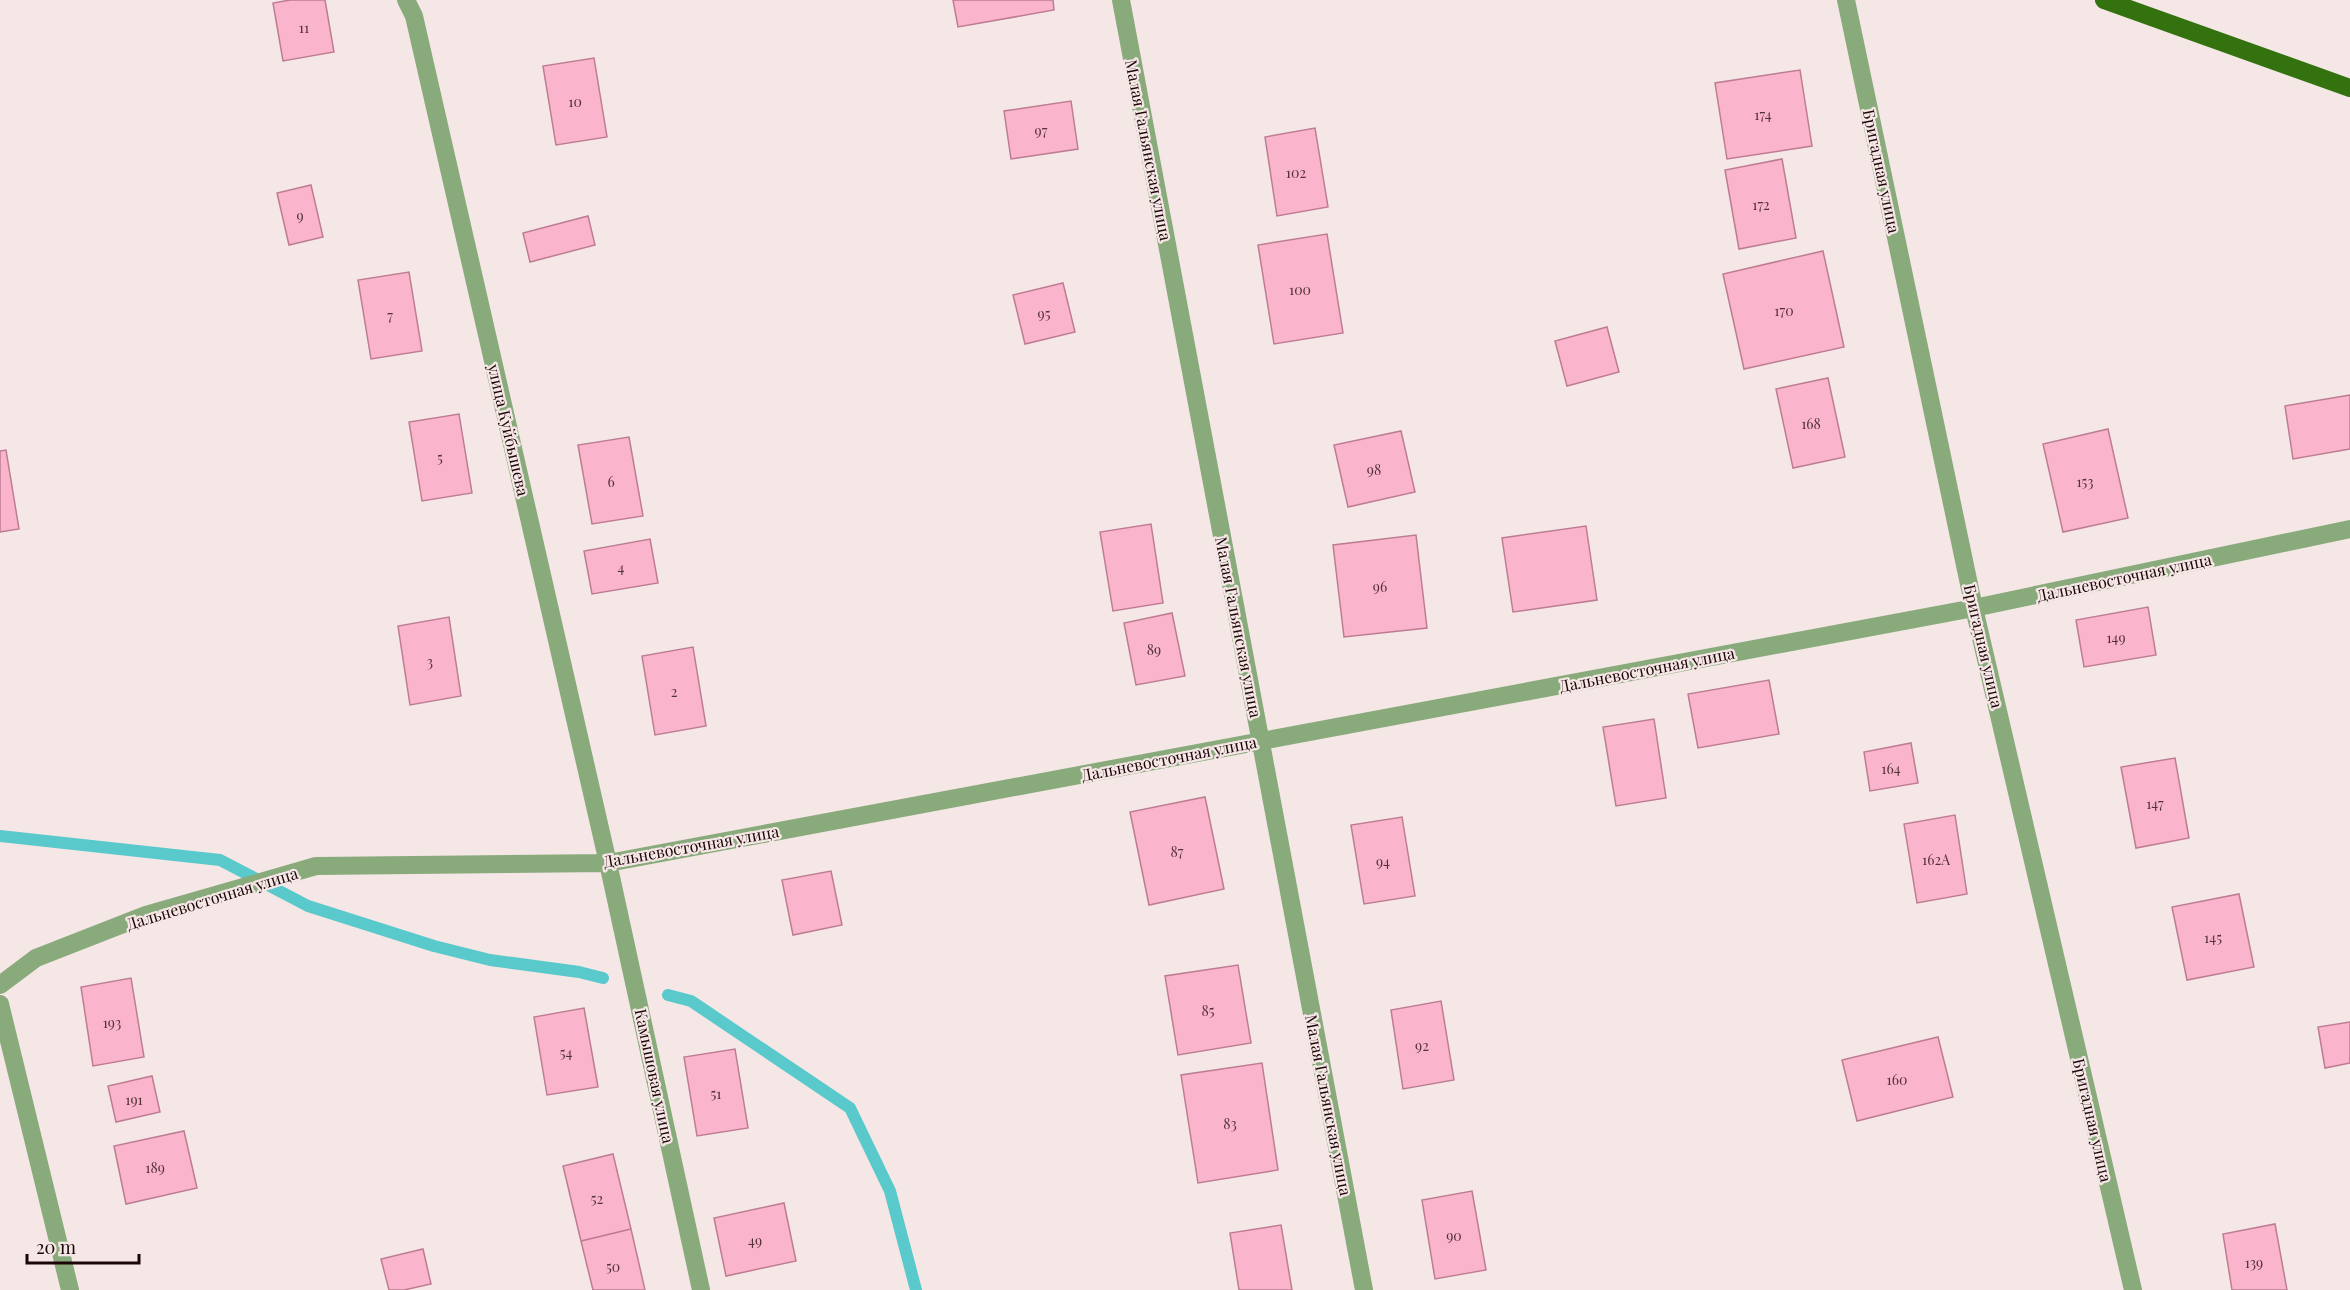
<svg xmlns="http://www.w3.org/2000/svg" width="2350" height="1290" viewBox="0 0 2350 1290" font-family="'Playfair Display',serif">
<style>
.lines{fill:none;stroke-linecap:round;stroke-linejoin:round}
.stream{stroke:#5ac9cc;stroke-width:12}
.building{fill:#fab5cc;stroke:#bd7c93;stroke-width:1.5}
.minor{stroke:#89ab7c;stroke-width:18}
.major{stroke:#33720e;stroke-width:18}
.labels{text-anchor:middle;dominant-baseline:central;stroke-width:4.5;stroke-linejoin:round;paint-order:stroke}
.number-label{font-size:14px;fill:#543138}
.street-label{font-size:16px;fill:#1c0506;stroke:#f6e7e7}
</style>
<rect width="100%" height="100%" fill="#f6e7e7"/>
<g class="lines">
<!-- stream -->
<path class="stream" d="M0,836L220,860L308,906L434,946L490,960L579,972L603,978
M668,995L691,1001L850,1108L890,1191L916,1290"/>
</g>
<!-- building -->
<path class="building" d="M290,0H325L334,52L283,61L273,3Z
M953,0H1053L1054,10L958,27Z
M594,58L607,137L556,145L543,66Z
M1800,70L1812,146L1727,159L1715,83Z
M1071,101L1078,149L1011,159L1004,111Z
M1315,128L1328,207L1277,216L1265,137Z
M1782,159L1796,238L1739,249L1725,170Z
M311,185L323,237L289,245L277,193Z
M588,216L595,245L530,262L523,233Z
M1327,234L1343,333L1274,344L1258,245Z
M1823,251L1844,347L1744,369L1723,274Z
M409,272L422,351L371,359L358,280Z
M1063,283L1075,332L1025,344L1013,295Z
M1607,327L1619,372L1567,386L1555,341Z
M1828,378L1845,457L1793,468L1776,389Z
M2350,395V449L2293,459L2285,406Z
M459,414L472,493L422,501L409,422Z
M2108,429L2128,518L2063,532L2043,444Z
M1401,431L1415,492L1348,507L1334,445Z
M629,437L643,516L592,524L578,445Z
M6,450L19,529L0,532V451Z
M1151,524L1163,603L1113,611L1100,532Z
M1586,526L1597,600L1513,612L1502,538Z
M1416,535L1427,628L1344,637L1333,545Z
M650,539L658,583L592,594L584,551Z
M2148,607L2156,655L2084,667L2076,620Z
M1172,613L1185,676L1136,685L1124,623Z
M449,617L461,696L410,705L398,626Z
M693,647L706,726L655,735L642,656Z
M1769,680L1779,734L1698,748L1688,694Z
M1654,719L1666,798L1616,806L1603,727Z
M1911,743L1918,783L1870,791L1864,752Z
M2175,758L2189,838L2136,848L2121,767Z
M1205,797L1224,889L1149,905L1130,812Z
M1955,815L1967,894L1917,903L1904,824Z
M1402,817L1415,896L1364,904L1351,825Z
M831,871L842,925L793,935L782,880Z
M2239,894L2254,967L2187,980L2172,907Z
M1238,965L1251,1043L1178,1055L1165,976Z
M131,978L144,1057L93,1066L81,987Z
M1441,1001L1454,1080L1403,1089L1391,1010Z
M584,1008L598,1087L547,1095L534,1017Z
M2350,1022V1063L2325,1068L2318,1027Z
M1938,1037L1953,1097L1857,1121L1842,1060Z
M735,1049L748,1128L697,1136L684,1057Z
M1262,1063L1278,1170L1198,1183L1181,1075Z
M152,1076L160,1112L116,1122L108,1086Z
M184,1131L197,1188L126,1204L114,1146Z
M613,1154L631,1229L581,1241L563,1166Z
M1472,1191L1486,1270L1435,1279L1422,1200Z
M784,1203L796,1261L726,1276L714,1218Z
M2275,1224L2287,1290H2232L2223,1234Z
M1281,1225L1292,1290H1239L1230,1233Z
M631,1229L645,1290H593L581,1241Z
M423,1249L431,1284L404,1290H389L381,1259Z"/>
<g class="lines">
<!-- minor -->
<path class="minor" d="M406,0L414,16L608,863L701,1290
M1121,0L1364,1290
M1846,0L1974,608L2133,1290
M0,985L36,958L146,915L316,866L608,863L1974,608L2350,529
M0,1004L70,1290"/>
<!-- major -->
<path class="major" d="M2104,0L2350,88"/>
</g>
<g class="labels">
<!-- number labels -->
<g class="number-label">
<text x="304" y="27">11</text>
<text x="575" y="101">10</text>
<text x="1763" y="114">174</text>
<text x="1041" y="130">97</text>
<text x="1296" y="172">102</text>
<text x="1761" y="204">172</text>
<text x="300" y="215">9</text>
<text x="1300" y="289">100</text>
<text x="1784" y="310">170</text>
<text x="1044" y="313">95</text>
<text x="390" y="315">7</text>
<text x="1811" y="423">168</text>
<text x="440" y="457">5</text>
<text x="1374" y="469">98</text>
<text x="611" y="481">6</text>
<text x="2085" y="481">153</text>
<text x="621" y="567">4</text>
<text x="1380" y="586">96</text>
<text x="2116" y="637">149</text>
<text x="1154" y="649">89</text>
<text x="430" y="661">3</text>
<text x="674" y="691">2</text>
<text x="1891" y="768">164</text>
<text x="2155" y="803">147</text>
<text x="1177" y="851">87</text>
<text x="1936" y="859">162А</text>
<text x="1383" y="861">94</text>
<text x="2213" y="937">145</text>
<text x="1208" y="1010">85</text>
<text x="112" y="1022">193</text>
<text x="1422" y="1045">92</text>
<text x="566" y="1052">54</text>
<text x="1897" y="1079">160</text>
<text x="716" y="1093">51</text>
<text x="134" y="1099">191</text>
<text x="1230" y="1123">83</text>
<text x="155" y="1167">189</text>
<text x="597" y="1198">52</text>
<text x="1454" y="1235">90</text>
<text x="755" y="1240">49</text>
<text x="2254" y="1262">139</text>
<text x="613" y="1266">50</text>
</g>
<!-- street labels -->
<g class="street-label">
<text transform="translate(1149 150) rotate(79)">Малая Гальянская улица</text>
<text transform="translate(1882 171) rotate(78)">Бригадная улица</text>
<text transform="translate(509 430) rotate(77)">улица Куйбышева</text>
<text transform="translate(2124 577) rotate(-12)">Дальневосточная улица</text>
<text transform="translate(1239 627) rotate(79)">Малая Гальянская улица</text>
<text transform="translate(1984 646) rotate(77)">Бригадная улица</text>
<text transform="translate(1647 669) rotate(-11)">Дальневосточная улица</text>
<text transform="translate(1169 758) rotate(-11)">Дальневосточная улица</text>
<text transform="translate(691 846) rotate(-10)">Дальневосточная улица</text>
<text transform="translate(212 898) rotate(-17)">Дальневосточная улица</text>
<text transform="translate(655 1076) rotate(78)">Камышовая улица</text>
<text transform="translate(1329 1105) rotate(79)">Малая Гальянская улица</text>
<text transform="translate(2093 1120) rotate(77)">Бригадная улица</text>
</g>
</g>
<!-- scale -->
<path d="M27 1254v9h112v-9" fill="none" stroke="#1c0506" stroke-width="3"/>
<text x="36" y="1254" font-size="18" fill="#1c0506" stroke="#f6e7e7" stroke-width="4.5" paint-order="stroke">20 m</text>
</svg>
